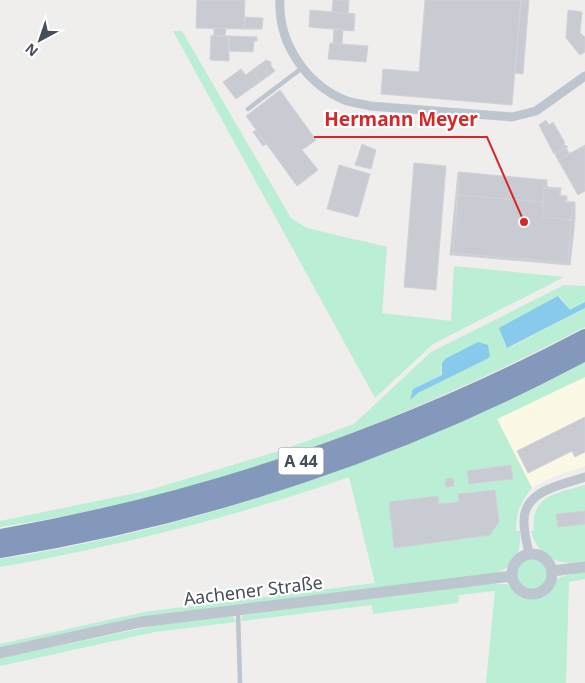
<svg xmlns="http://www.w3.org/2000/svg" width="585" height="683" viewBox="0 0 585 683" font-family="'Noto Sans',sans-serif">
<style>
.commercial{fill:#fbf8e5}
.green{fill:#baeed5;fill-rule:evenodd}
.water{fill:#87caeb}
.building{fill:#c9cbd3;stroke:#d1d2d9}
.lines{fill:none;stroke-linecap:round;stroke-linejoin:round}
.service{stroke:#bdc5cf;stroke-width:4.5}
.minor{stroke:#bdc5cf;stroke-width:9}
.tertiary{stroke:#bdc5cf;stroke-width:11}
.motorway{stroke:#8498bc;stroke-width:16}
.labels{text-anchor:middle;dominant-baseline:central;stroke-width:4.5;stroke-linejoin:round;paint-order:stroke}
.shield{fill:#fff;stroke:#7d838c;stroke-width:1}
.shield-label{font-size:16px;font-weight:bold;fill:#454e5a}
.street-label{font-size:18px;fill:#454e5a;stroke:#fff}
.leader{fill:none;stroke:#d62828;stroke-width:2}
.callout-dot{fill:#d62828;stroke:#fff;stroke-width:2}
.callout-label{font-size:19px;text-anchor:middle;font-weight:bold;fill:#d62828;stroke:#fff;stroke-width:4.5;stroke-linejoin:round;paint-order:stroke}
</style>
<rect width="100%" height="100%" fill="#f0eded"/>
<!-- commercial -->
<path class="commercial" d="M585,377V466L548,479L532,488L497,419Z"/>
<!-- green -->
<path class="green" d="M173,31H182L291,218L307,228L387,247L382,313L451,321L454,266L564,277L433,344L375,398Z
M564,285L585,286V302L570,311L560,296L509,348L585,308V327C402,422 205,497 0,527V521L146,491L279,451L354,424L431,352ZM490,350L487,359L418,393L413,389L442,375L441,367Z
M585,360V377L497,419L532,488C520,502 516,514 516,531H520C521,552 517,565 496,573L0,649V644L144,612L375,583L349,477C235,517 119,546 0,567V559C200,528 407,456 585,360Z
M585,485V562C558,565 539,560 531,531H534C530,495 557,493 585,485Z
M514 574a18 18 0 1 1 36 0a18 18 0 1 1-36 0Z
M585,571V579L569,582L566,683H486L495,591L459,595L458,603L373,614L372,605L241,621L243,615L490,584H507L522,595L532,598L544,594L560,577Z
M233,616L236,622L155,632L0,666V658L153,626Z"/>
<!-- water -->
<path class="water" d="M558,296L570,310L585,302V308L507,348L499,328Z
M478,342L488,345L490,356L487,359L418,393L410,400L413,389L442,375V363L445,359Z"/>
<!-- building -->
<path class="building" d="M197,0H245L244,29L196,28Z
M333,0H349L348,14L332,12Z
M425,0H521L512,105L381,94L383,69L419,72Z
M521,0H529L523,74L515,73Z
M310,10L355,14L354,31L309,27Z
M568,10L582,12L580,33L585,37V52L580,55L566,38Z
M245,17L263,18L262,29H244Z
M214,28L226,29L225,36H211L214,35Z
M334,29L343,30L342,44L333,43Z
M211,36H229V61L210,60Z
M229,36L257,37V41H254L253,52L229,51Z
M330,43L368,46L366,62L328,59Z
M266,60L271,62V66L275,71L260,82L252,70Z
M241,69L246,75L252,70L260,82L236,99L223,82Z
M280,90L316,140L302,150L318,170L297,186L246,116Z
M546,120L549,125L553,122L565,143L563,144L568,147L554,154L539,125Z
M256,130L266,144L263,146L253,132Z
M362,144L376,150L371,169L355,165Z
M585,145V191L578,195L558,160Z
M566,148L570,154L558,160L555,154Z
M414,163L446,166L436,290L404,287Z
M339,165L370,174L358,217L327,209Z
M458,172H459L453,255H450Z
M459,172L547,180V187L561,188L560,195L567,196V202H575V220H571L573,205L566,203V197L559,196L560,189L544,188L543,202L458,195Z
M544,188L560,189L559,196L566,197V203L573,205L571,220L542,217Z
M458,195L544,202L542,217L571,220L568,263L453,253Z
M571,220H575L570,265L453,255V253L568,263Z
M585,417V452L575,457L572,451L528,473L517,451Z
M511,465L513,479L469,484L467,471Z
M453,478L454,486L446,487L445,479Z
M495,490L499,522L490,535L394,548L389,502L438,496L439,504L459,502L458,494Z
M585,511V524L558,527L556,514Z"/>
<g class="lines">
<!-- service -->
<path class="service" d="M248,109L302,68
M238,612L240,683"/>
<!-- minor -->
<path class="minor" d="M280,0C278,43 306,85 347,101C354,103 362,104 370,106L512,117L536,111L585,76
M529,554C527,543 524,533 524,522C523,490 562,485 585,477"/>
<!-- tertiary -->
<path class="tertiary" d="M512 574a20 20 0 1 1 40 0a20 20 0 1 1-40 0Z
M552,571L585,567
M0,653L141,622L512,576"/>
<!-- motorway -->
<path class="motorway" d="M0,537C205,501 401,434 585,337
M0,550C204,517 403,450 585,353"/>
</g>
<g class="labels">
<!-- shield labels -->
<rect class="shield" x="278.5" y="447.5" width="45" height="27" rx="4"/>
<g class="shield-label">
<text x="301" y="461">A 44</text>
</g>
<!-- street labels -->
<g class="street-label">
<text transform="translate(253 590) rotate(-7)">Aachener Straße</text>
</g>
</g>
<!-- callouts -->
<path class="leader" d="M524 222L487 137H314"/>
<circle class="callout-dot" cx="524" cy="222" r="5"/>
<g class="callout-label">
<text x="401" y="126">Hermann Meyer</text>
</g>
<!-- north arrow -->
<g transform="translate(40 40) rotate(220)" stroke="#ffffff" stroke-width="4" paint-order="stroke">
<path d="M0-4L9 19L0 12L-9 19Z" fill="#454e5a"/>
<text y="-8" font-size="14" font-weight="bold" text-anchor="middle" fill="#454e5a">N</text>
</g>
</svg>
